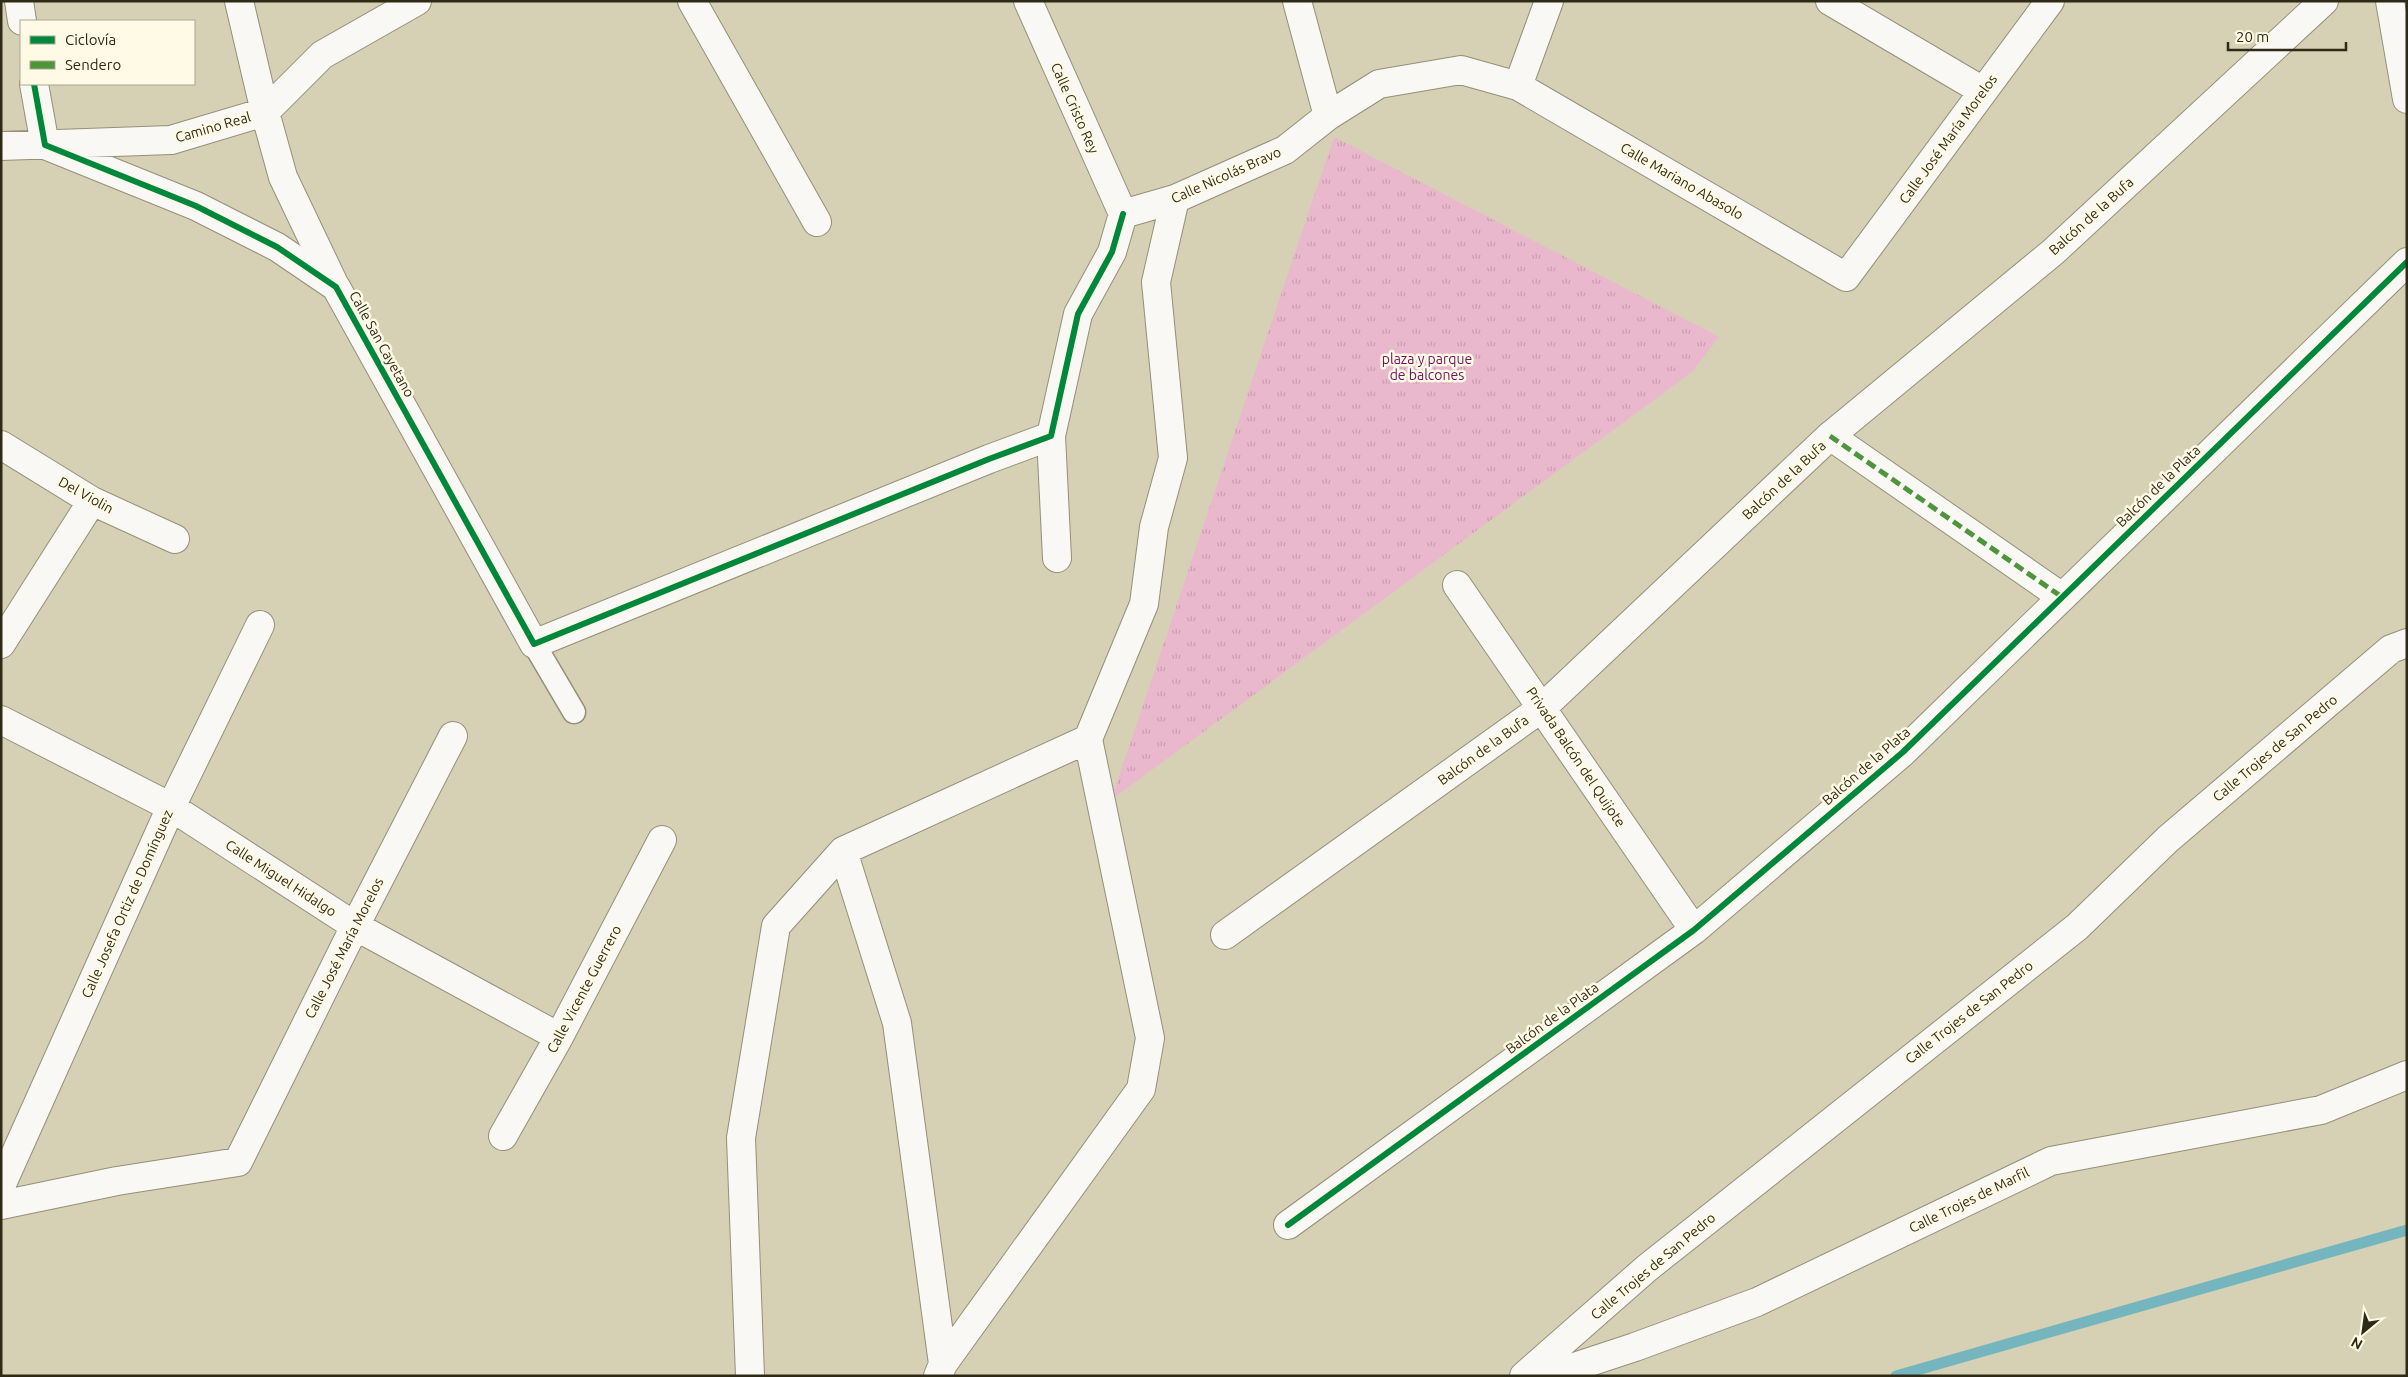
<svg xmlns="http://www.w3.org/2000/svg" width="2408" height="1377" viewBox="0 0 2408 1377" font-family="Ubuntu,sans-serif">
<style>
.grass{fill:url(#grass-tufts)}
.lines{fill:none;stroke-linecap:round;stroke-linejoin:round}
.stream{stroke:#75b6be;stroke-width:11}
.service-casing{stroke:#948f79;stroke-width:25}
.pedestrian-casing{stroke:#948f79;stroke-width:30}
.minor-casing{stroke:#948f79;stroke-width:30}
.service{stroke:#f9f8f4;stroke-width:22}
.pedestrian{stroke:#f9f8f4;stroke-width:28}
.minor{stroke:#f9f8f4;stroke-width:28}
.quiet{stroke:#4e953b;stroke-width:5;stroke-dasharray:10 5;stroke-linecap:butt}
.cycleway-casing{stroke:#fefae5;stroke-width:9}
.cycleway{stroke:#00873e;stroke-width:6}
.labels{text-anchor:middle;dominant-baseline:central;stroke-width:5;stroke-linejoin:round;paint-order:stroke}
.street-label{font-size:14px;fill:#2f2a16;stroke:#fefae5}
.park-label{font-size:14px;fill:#6f105e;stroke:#fefae5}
</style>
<defs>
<pattern id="grass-tufts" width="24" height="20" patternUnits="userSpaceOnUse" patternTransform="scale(1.25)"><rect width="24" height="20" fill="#eab8cd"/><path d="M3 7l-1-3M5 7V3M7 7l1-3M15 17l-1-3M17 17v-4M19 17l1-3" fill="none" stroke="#c99eaf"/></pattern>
</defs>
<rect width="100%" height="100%" fill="#d6d0b4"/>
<!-- grass -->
<path class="grass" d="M1334,137L1719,337L1692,372L1111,800Z"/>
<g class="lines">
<!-- stream -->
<path class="stream" d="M1896,1376L2407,1230"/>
<defs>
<path id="service" d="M534,644L574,712"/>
<path id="pedestrian" d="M1830,436L2062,597"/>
<path id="minor" d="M19,1L22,21
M239,1L265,112L283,177L335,286
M692,1L817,222
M1028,1L1123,214
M1297,1L1328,116
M1830,1L1983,91
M2390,1L2407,99
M34,84L45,145L196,206L277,247L336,287L534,644L989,459L1051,436L1078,314L1112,252L1123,214
M1518,86L1549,1
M1,146L171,140L265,112L322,55L417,1
M1123,214L1175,199L1285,150L1328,116L1379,84L1461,70L1518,86L1846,277L2050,1
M1051,436L1057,558
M1,445L92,501L175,539
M1457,585L1694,930
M1,644L92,501
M1,720L171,807L355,926L559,1037
M843,851L897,1023L943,1364
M1225,935L1543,707L1830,436L2053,252L2324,1
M503,1136L559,1037L662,840
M1,1186L171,807L260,625
M1,1205L117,1181L238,1162L355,926L453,736
M1288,1225L1694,930L1903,752L2407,262
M750,1376L741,1138L776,926L843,851L1088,739
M938,1376L943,1364L1141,1089L1150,1038L1088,739L1144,604L1154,527L1173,458L1156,282L1175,199
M1524,1376L1647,1268L2077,927L2168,839L2391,649L2407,643
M1547,1376L1635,1347L1757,1302L2051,1161L2321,1110L2407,1075"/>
</defs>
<!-- service casing -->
<use href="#service" class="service-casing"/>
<!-- pedestrian casing -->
<use href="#pedestrian" class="pedestrian-casing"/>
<!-- minor casing -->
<use href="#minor" class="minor-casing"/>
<!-- service -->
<use href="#service" class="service"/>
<!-- pedestrian -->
<use href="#pedestrian" class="pedestrian"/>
<!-- minor -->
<use href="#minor" class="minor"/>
<!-- quiet -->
<path class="quiet" d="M1830,436L2062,597"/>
<defs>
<path id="cycleway" d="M34,84L45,145L196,206L277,247L336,287L534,644L989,459L1051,436L1078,314L1112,252L1123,214
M1288,1225L1694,930L1903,752L2407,262"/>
</defs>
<!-- cycleway casing -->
<use href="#cycleway" class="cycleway-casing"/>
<!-- cycleway -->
<use href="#cycleway" class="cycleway"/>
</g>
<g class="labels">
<!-- street labels -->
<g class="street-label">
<text transform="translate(1075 108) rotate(66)">Calle Cristo Rey</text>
<text transform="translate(213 127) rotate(-16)">Camino Real</text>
<text transform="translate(1948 139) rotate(-54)">Calle José María Morelos</text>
<text transform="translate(1226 175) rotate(-24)">Calle Nicolás Bravo</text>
<text transform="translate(1682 181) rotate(30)">Calle Mariano Abasolo</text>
<text transform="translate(2091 216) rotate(-42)">Balcón de la Bufa</text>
<text transform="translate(382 344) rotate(61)">Calle San Cayetano</text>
<text transform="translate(1784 480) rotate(-43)">Balcón de la Bufa</text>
<text transform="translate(2158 486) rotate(-44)">Balcón de la Plata</text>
<text transform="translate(86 495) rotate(29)">Del Violin</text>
<text transform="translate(2275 748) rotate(-40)">Calle Trojes de San Pedro</text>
<text transform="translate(1483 750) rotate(-36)">Balcón de la Bufa</text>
<text transform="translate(1576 757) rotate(56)">Privada Balcón del Quijote</text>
<text transform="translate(1866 766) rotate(-41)">Balcón de la Plata</text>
<text transform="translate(281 878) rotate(33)">Calle Miguel Hidalgo</text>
<text transform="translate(127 904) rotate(-66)">Calle Josefa Ortiz de Domínguez</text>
<text transform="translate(344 948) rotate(-63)">Calle José María Morelos</text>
<text transform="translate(584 989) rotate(-62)">Calle Vicente Guerrero</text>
<text transform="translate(1969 1012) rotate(-38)">Calle Trojes de San Pedro</text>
<text transform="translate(1552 1018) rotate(-36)">Balcón de la Plata</text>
<text transform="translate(1969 1200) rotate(-26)">Calle Trojes de Marfil</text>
<text transform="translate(1653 1266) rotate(-40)">Calle Trojes de San Pedro</text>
</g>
<!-- park labels -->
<g class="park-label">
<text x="1427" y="359">plaza y parque<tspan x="1427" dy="16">de balcones</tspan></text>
</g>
</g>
<!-- border -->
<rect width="2408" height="1377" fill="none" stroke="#2f2a16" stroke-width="5"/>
<!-- legend -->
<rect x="20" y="20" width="175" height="65" fill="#fefae5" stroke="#aba792"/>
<rect x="30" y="36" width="25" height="8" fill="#00873e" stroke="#aba792"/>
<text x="65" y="45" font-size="15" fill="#2f2a16">Ciclovía</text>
<rect x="30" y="61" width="25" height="8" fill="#4e953b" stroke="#aba792"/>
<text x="65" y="70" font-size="15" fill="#2f2a16">Sendero</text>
<!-- north arrow -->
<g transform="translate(2363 1332) rotate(209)" stroke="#fefae5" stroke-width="4" paint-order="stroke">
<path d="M0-4L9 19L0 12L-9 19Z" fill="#2f2a16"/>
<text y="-8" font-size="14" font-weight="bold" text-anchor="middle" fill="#2f2a16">N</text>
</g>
<!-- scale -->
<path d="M2228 42v8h118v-8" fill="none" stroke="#2f2a16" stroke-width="2.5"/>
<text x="2236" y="42" font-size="15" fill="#2f2a16" stroke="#fefae5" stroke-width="4" paint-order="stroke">20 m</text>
</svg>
